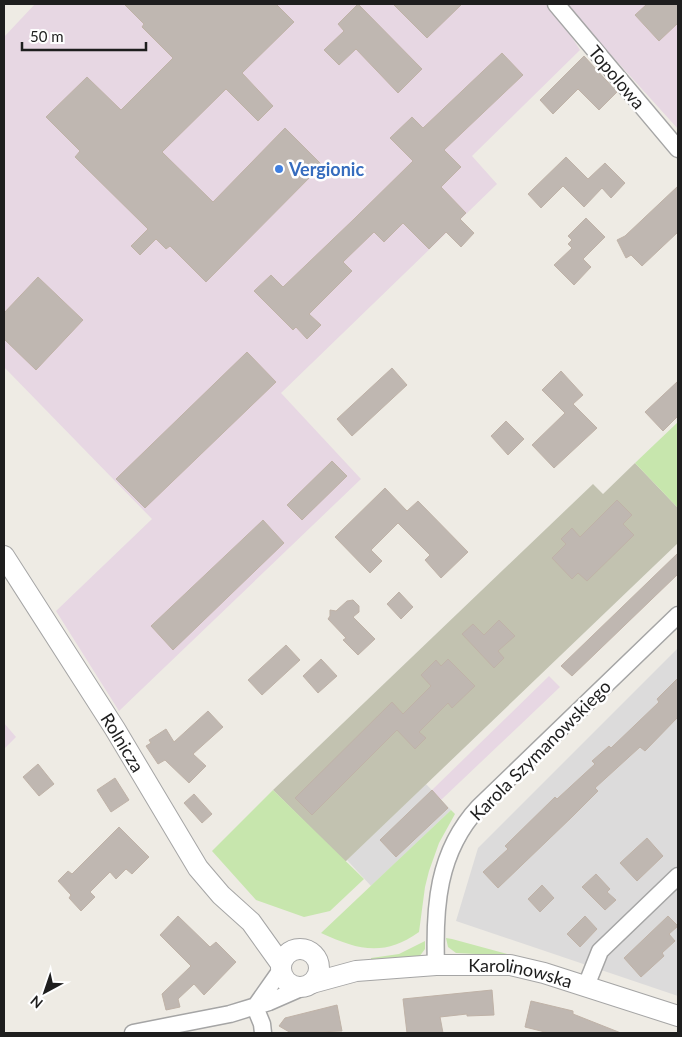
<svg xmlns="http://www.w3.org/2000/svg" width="682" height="1037" viewBox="0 0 682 1037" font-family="Lato,sans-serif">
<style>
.residential{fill:#dcdbdb}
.industrial{fill:#e7d7e3}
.construction{fill:#c2c2b0}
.grass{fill:#c7e6ad}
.building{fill:#bfb7b1;stroke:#bfb2a7}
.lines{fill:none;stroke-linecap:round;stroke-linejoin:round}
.minor-casing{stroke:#a5a5a5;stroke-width:19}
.tertiary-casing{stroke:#a5a5a5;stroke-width:22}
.minor{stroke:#fff;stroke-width:16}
.tertiary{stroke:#fff;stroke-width:20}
.shop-dot{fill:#3f7fe0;stroke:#fff;stroke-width:2}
.labels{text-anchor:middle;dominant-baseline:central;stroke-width:5;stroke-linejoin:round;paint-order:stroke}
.street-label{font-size:18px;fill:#1e1e1e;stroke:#fff}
.shop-label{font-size:18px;font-weight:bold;fill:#366cbe;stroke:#fff;text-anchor:start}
</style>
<rect width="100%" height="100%" fill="#eeebe4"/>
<!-- residential -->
<path class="residential" d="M678,648V996L456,921L478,848Z
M426,784L451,810L371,886L347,860Z"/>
<!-- industrial -->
<path class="industrial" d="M35,4H546L561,20L580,50L472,156L497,184L281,393L361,479L119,711L56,611L152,519L4,367V37Z
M565,4H678V129L576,16Z
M549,676L560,687L441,800L432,790Z
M4,723L16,737L4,749Z"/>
<!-- construction -->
<path class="construction" d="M635,463L678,508V543L345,862L273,790L593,484L603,494Z"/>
<!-- grass -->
<path class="grass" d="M678,422V508L635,463Z
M273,790L364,879L330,911L304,917L256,900L212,851Z
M451,810L455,814L439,843L429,871L425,887L419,932C384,957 358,950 321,933Z
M446,938L452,939L526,959L495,955L456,953L448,947Z
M425,941V949L419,957L371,962V958L399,954Z"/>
<!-- building -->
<path class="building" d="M124,4H276L294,22L242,73L273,106L258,121L226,89L162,152L213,202L285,128L322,165L206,282L170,246L166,249L156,239L140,255L131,246L148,229L75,157L80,151L46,117L87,77L121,110L173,58L142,27L144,24Z
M358,4L422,69L398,93L356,49L339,65L324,50L344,31L338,24Z
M393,4H462L427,38Z
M647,4H678V23L659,41L635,15Z
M502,53L523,75L444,150L461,167L441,187L466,213L460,219L474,233L461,247L446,232L429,249L403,223L384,242L374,232L343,262L352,271L309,314L321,325L307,339L296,327L293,330L254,291L271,275L283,287L354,219L413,161L390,138L412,117L423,128Z
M584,56L617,92L599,110L578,89L553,114L540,100Z
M566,157L588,179L605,163L625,183L611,198L602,188L584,207L563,186L541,208L528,194Z
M678,186V232L642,266L631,255L626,258L617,240L625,236Z
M586,218L605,237L583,259L591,267L574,285L554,265L572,248L568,244L572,240L568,236Z
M38,277L83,320L36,370L4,339V313Z
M247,352L276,382L145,508L116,479Z
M392,368L407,385L352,436L337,419Z
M561,371L583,395L573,404L597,428L554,468L532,445L565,413L542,390Z
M678,381V416L663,431L645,412Z
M506,421L524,439L508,455L491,436Z
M332,461L347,476L302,520L287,505Z
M385,488L407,511L418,501L468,552L441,578L425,560L430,555L398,523L371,550L382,561L370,573L335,537Z
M617,500L632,515L623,524L634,535L587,581L578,573L572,579L552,558L566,544L561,539L572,528L580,537Z
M263,520L284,543L173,650L151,626Z
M678,553V574L572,676L561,666Z
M399,592L413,607L401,619L387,604Z
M353,600L359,606V612L353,617L375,639L358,655L343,640L346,638L328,619L330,616V610L336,611L347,601Z
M499,620L515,636L498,651L504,658L494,668L462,634L473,624L484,635Z
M286,645L300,660L262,695L248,680Z
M321,659L337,676L318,693L303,676Z
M448,659L475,686L452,708L448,703L419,732L426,738L415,749L397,730L312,815L295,798L392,702L403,714L431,686L421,675L436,660L441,666Z
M678,678V717L645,751L640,747L595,788L598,791L573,816L498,888L483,872L508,849L505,846L555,797L557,799L595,764L592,761L609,746L611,748L659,702L657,699Z
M208,711L223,727L193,754L206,766L189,783L165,760L158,764L146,746L151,743L149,740L166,729L174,742Z
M38,764L54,784L39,796L23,777Z
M115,778L129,800L111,812L97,790Z
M432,790L448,808L396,857L380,840Z
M194,794L212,814L202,823L184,803Z
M119,827L149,857L132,874L126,869L116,879L110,872L90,892L95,897L81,911L69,898L71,895L58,881L68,871L72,874Z
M647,838L663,856L637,881L620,863Z
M596,874L610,889L607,892L616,900L605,910L582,887Z
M542,885L554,898L540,912L528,899Z
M178,916L210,947L216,942L236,962L204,995L194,984L178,999L180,1007L166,1010L162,994L191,966L160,935Z
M585,916L597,929L580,947L567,934Z
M668,916L678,926L669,934L675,941L662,953L664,956L641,977L624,958Z
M492,990L494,1015L467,1016V1014L440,1017L443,1033H407L403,999Z
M531,1001L573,1011V1014L621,1033H549L525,1027Z
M337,1005L342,1031L291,1033L279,1026L285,1018Z"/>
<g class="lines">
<defs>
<path id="minor" d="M556,4L678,149
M436,965C434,908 437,852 479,807L678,615
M586,986L600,951L678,876
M255,1007L281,970
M255,1007L262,1024L263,1033
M133,1033L230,1014L269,1002L301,988"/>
<g id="tertiary">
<path id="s1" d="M4,556L115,729L198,868L221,895L251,922L281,964"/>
<circle cx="300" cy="968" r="19"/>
<path id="s2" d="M312,983L356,971L436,965H510L544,973L678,1016"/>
</g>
</defs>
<!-- minor casing -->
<use href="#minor" class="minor-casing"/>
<!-- tertiary casing -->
<use href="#tertiary" class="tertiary-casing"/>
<!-- minor -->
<use href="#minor" class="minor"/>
<!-- tertiary -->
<use href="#tertiary" class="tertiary"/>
</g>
<!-- markers -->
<circle class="shop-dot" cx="279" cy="169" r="5"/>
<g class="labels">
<!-- street labels -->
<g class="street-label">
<text transform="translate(617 77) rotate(50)">Topolowa</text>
<text stroke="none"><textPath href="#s1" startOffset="221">Rolnicza</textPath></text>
<text transform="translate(540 750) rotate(-45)">Karola Szymanowskiego</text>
<text stroke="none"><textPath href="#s2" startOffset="211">Karolinowska</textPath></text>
</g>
<!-- shop labels -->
<g class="shop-label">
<text x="289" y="169">Vergionic</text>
</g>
</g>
<!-- border -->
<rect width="682" height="1037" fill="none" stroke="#1e1e1e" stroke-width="10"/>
<!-- north arrow -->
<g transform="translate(45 992) rotate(220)" stroke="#ffffff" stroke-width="4" paint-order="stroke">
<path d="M0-4L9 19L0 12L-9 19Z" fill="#1e1e1e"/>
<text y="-8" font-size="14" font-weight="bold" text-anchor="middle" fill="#1e1e1e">N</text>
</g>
<!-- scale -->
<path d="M22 42v8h124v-8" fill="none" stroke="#1e1e1e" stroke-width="2.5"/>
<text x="30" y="42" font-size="15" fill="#1e1e1e" stroke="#ffffff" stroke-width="4" paint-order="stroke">50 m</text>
</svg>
